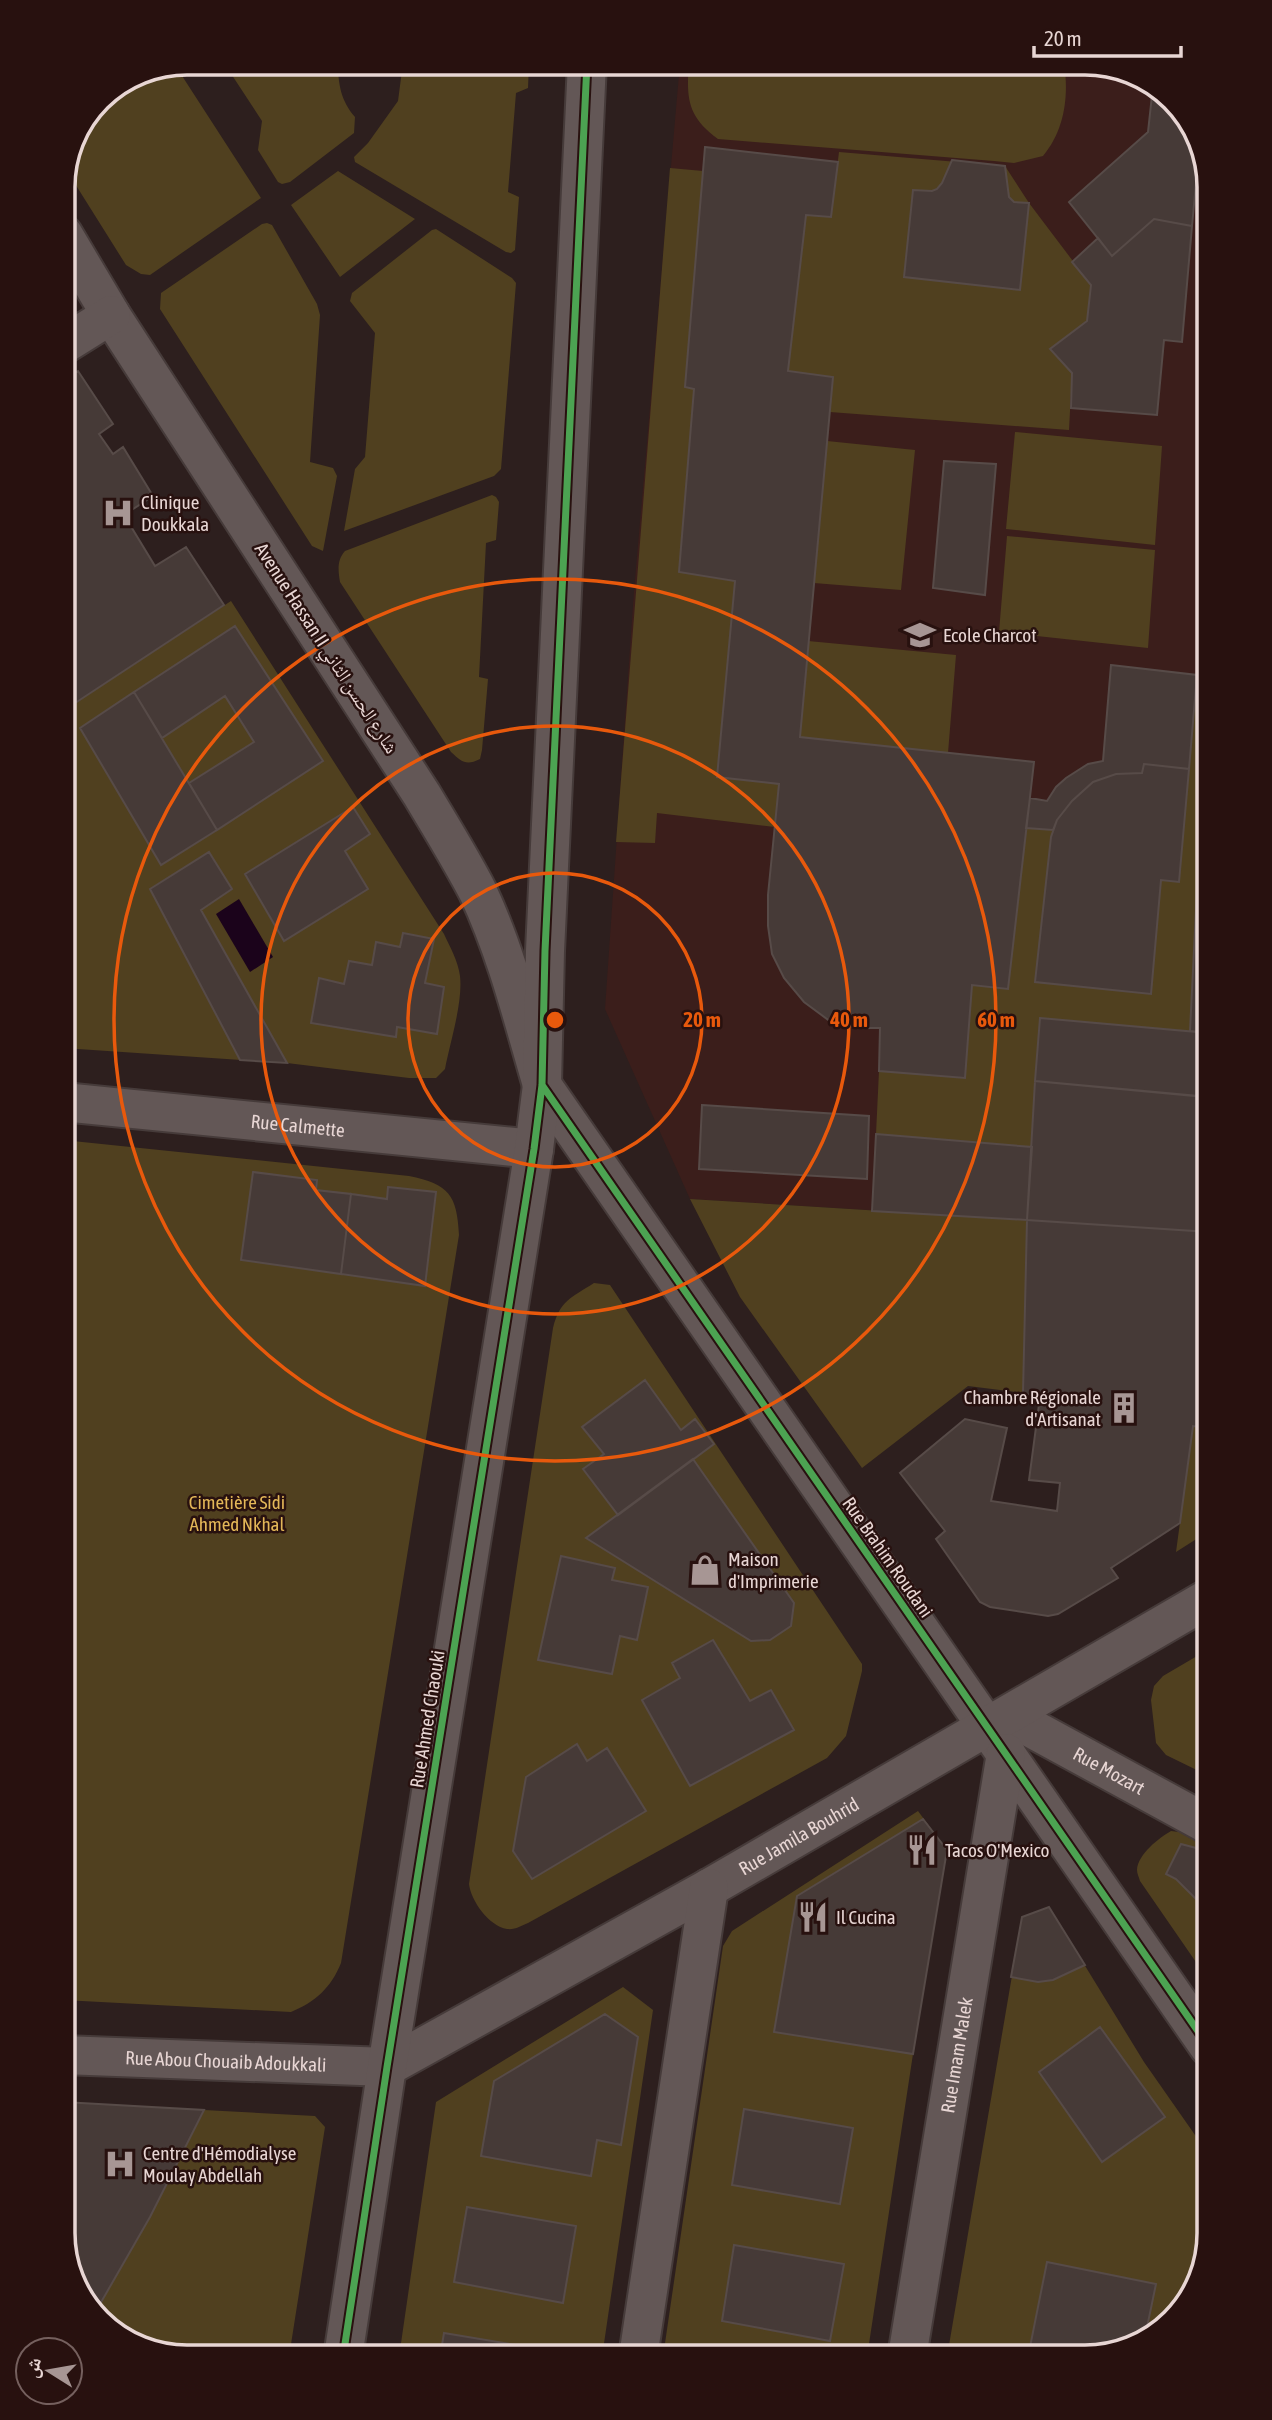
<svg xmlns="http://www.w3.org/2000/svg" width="1272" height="2420" viewBox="0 0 1272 2420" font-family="'Asap Condensed','Noto Naskh Arabic',sans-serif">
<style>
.built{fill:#3b1e1b}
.green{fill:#50401f}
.water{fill:#1b031b}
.building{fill:#463a37;stroke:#574b48;stroke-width:2}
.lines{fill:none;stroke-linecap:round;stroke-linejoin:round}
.minor-casing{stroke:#463b3a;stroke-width:42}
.minor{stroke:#635756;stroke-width:38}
.cycleway-casing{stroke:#28110f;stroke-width:11}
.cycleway{stroke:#4ca352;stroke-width:7}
.ring{fill:none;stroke:#e8590c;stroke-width:3.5}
.labels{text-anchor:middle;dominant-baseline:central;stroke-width:5;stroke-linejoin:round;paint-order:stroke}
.poi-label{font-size:19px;fill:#e8d6d4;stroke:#28110f;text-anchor:start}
.street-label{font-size:19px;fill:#e8d6d4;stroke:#28110f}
.park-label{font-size:19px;fill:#e3b758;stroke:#28110f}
.rim{fill:none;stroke:#e8d6d4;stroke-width:3.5}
.centre{fill:#e8590c;stroke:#28110f;stroke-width:3.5}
.ring-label{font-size:21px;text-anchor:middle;font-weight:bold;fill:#e8590c;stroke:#28110f;stroke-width:5;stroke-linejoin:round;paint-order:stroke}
</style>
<rect width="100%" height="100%" fill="#2d1f1e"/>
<!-- built -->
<path class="built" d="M680,63H1093L1160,88L1200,140L1209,187V624L1190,1031L1040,1019L1027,1220L690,1199L605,1009L634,591Z"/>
<!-- green -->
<path class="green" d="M224,63H338C338,84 341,101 355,117L354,133L290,182L282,184L278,182L258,150L262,121Z
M403,63H529L528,88L516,93L508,192L519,197L515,250L511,253L506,252L355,162L354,157L368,143L398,101Z
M689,63H1064C1069,95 1065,130 1043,156L1014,163L994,161L718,139C688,117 686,99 689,63Z
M175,65L261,198L150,275L141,274L126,265L67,171L100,99L140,72Z
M839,152L1005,166L1029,203L1091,285L1087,321L1051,349L1072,373L1069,430L830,412L833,377L788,371L806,215L831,217Z
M670,168L703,171L685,387L694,389L679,571L735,581L718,777L779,784L775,827L657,813L655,843L616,842Z
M338,171L415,219L340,277L291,205Z
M267,223L272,225L317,304L320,315L310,462L333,468L337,476L323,551L312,546L160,309L161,293L262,224Z
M436,229L512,278L516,283L501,469L494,476L344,531L355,469L365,457L375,333L350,301L352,293L432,230Z
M1015,432L1162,446L1155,545L1006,529Z
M827,441L915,450L901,590L814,583Z
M492,495L496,497L499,502L496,540L486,543L479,677L488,679L482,750L480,759C466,766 462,762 451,752L340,582C338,570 337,560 345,551Z
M1209,518L1207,647H1209V889H1197L1190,1031L1040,1018L1032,1147L876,1134L879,1071L965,1078L972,985L1008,989L1026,828L1053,830L1035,981L1151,993L1161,880L1179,881Z
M1007,536L1155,550L1148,648L999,632Z
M231,601L444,934C450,947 458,961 460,976C463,1003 450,1042 445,1069L436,1078H409L287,1063L63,1048V711Z
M808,641L956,655L948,753L800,737Z
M63,1140L409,1176C449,1184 457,1195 459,1235L341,1963C331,1988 315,2002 291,2012L63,2000Z
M690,1199L1027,1220L1023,1393L968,1386L862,1468L740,1297Z
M594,1283L610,1285L862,1664V1671L846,1736L827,1758L528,1923C521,1926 515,1930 507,1929C489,1926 471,1901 469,1884L553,1328C560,1300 571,1298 594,1283Z
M1193,1426L1209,1428V1531L1176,1552Z
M1209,1649V1776L1166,1755L1156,1743L1151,1700L1154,1686L1163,1676Z
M918,1811L947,1850L913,2054L867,2357H663L723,1946L732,1931Z
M1171,1831L1179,1832L1209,1848V1981L1140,1881C1139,1877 1137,1874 1137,1870C1138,1854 1159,1838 1171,1831Z
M1049,1907L1144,2062L1209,2155V2233L1188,2302L1132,2348L1085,2357H947L1022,1917Z
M623,1987L653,2010L602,2357H399L436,2102Z
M204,2110L315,2116L325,2127L289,2357H180L112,2332L96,2311L150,2217Z"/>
<!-- water -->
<path class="water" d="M239,899L273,957L250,972L216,914Z"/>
<!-- building -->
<path class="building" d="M1153,86L1160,88L1200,140L1192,226L1154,219L1112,256L1069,202L1148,132Z
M705,147L838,162L831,217L806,215L788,371L833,377L800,737L1034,762L1008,989L972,985L965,1078L879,1071L880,1028H858L831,1022L804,1002L784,978L772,954L768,926V895L779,784L717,777L735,581L679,572L694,389L685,387Z
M952,160L1005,166L1009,197L1014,202L1029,203L1020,290L904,277L913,190L932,191L937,189L942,183Z
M1154,219L1192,226L1182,342L1164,340L1157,415L1071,408L1072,373L1050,349L1087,321L1091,285L1072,262L1098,238L1112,256Z
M78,371L113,424L99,434L113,454L123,447L153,496L124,515L155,566L186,547L224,605L63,711V380Z
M944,461L996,464L985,595L933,588Z
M235,626L323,761L217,830L189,783L254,742L225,696L162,738L134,692Z
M1111,665L1197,675L1189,769L1144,764L1142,773L1116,774L1093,782L1072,801L1057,820L1053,830L1026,828L1030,798L1047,801L1056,787L1066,778L1088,764L1103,761Z
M134,692L217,830L161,865L80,728Z
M1144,764L1189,769L1179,882L1161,880L1151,994L1035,982L1051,837L1057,820L1072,801L1093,782L1116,774L1142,773Z
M353,807L370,834L345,851L368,889L284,941L245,874Z
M209,852L232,889L201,910L287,1063L240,1060L150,889Z
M1197,889H1209V1033L1190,1031Z
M403,933L434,939L425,983L444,987L437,1034L397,1027L396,1037L311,1023L319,978L344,984L349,961L372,965L376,942L400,947Z
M1040,1018L1208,1033L1204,1097L1035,1081Z
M1035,1081L1209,1097V1232L1027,1220Z
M702,1105L869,1116L867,1179L699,1169Z
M876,1134L1032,1147L1027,1220L872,1211Z
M253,1172L317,1180L316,1190L351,1194L341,1274L241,1260Z
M388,1187L436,1192L425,1286L341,1274L351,1194L387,1199Z
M1027,1220L1209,1232V1428L1193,1426L1180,1523L1111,1568L1118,1578L1058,1614L1048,1616L990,1607L980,1602L936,1539L945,1531L900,1473L965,1419L1007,1428L991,1501L1057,1511L1060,1483L1029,1480L1040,1397L1023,1393Z
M645,1380L681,1430L695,1419L714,1444L618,1515L583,1469L604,1454L582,1427Z
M693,1459L794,1603L791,1626L770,1640L751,1641L586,1538Z
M561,1556L615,1568L612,1580L648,1587L637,1640L620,1636L612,1674L538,1660Z
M713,1640L750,1701L771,1690L794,1730L690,1786L642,1700L680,1678L672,1663Z
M577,1744L587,1761L607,1748L646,1811L532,1879L513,1851L526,1777Z
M923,1819L947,1850L913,2054L774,2032L797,1896Z
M1181,1844L1196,1848L1209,1860V1912L1176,1879L1166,1874Z
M1049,1907L1085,1965L1053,1980L1038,1982L1011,1977L1022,1917Z
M605,2014L638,2037L621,2145L597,2140L591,2176L481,2156L494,2081Z
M1100,2027L1165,2117L1102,2162L1039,2072Z
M63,2102L204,2110L150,2217L96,2311L72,2280L63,2233Z
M744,2109L853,2128L840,2204L732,2185Z
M467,2207L576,2226L563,2303L454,2282Z
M734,2245L844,2264L830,2341L722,2321Z
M1047,2262L1156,2284L1145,2337L1132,2348L1085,2357H1028Z
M444,2333L552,2351L551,2357H440Z"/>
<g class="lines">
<defs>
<g id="minor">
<path d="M63,234L111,315L422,795C441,827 461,859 478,892C507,954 523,1020 542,1085L1209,2047"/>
<path d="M63,345L111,315"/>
<path id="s1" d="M63,1102L534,1149"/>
<path id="s2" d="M1009,1716L1209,1825"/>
<path id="s3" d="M63,2055L387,2067"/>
<path id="s4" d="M387,2067L709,1888L1209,1598"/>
<path d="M343,2357L387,2067L534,1149L542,1085L545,951L587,63"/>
<path d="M638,2357L709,1888"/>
<path id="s5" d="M907,2357L1006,1753"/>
</g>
</defs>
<!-- minor casing -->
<use href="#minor" class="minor-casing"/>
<!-- minor -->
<use href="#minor" class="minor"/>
<defs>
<path id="cycleway" d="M542,1085L1209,2047
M343,2357L387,2067L534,1149L542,1085L545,951L587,63"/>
</defs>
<!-- cycleway casing -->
<use href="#cycleway" class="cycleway-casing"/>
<!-- cycleway -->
<use href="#cycleway" class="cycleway"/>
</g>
<!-- distance rings -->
<g class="ring">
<circle cx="555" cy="1020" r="147"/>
<circle cx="555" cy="1020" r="294"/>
<circle cx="555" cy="1020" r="441"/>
</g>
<!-- icons -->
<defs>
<symbol id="hospital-bare" viewBox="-9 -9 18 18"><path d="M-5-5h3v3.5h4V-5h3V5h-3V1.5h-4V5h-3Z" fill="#a79694" stroke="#28110f" stroke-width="2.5" paint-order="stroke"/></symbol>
<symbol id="school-bare" viewBox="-9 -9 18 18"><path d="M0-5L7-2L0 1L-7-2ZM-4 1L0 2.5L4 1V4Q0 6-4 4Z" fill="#a79694" stroke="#28110f" stroke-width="2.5" paint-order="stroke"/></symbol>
<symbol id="building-bare" viewBox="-9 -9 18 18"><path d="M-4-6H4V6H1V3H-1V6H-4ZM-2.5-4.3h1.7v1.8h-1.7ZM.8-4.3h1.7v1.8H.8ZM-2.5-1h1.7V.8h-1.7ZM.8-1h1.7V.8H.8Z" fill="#a79694" stroke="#28110f" stroke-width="2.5" paint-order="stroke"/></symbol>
<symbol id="shop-bare" viewBox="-9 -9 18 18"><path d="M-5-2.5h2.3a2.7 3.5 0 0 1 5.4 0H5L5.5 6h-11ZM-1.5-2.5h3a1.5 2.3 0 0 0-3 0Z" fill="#a79694" stroke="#28110f" stroke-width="2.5" paint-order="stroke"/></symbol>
<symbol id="restaurant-bare" viewBox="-9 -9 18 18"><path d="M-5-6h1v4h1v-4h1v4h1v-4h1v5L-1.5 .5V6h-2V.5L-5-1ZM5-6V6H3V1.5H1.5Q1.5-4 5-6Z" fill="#a79694" stroke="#28110f" stroke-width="2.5" paint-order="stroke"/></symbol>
</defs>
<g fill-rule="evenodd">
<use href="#hospital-bare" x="96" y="491" width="44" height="44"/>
<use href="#school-bare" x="898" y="613" width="44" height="44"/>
<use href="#building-bare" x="1102" y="1386" width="44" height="44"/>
<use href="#shop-bare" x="683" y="1548" width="44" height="44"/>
<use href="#restaurant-bare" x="900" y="1828" width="44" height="44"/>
<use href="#restaurant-bare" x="791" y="1895" width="44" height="44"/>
<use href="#hospital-bare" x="98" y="2142" width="44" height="44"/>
</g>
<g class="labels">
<!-- poi labels -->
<g class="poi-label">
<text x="141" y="502">Clinique<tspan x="141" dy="22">Doukkala</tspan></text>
<text x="943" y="635">Ecole Charcot</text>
<text x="1101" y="1397" text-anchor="end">Chambre Régionale<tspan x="1101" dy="22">d'Artisanat</tspan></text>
<text x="728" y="1559">Maison<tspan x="728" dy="22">d'Imprimerie</tspan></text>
<text x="945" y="1850">Tacos O'Mexico</text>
<text x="836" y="1917">Il Cucina</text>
<text x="143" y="2153">Centre d'Hémodialyse<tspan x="143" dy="22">Moulay Abdellah</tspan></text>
</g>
<!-- street labels -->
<g class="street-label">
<text transform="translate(327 648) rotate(57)">Avenue Hassan II شارع الحسن الثاني</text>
<text stroke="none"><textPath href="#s1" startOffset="236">Rue Calmette</textPath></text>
<text transform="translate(888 1557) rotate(55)">Rue Brahim Roudani</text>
<text transform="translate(427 1719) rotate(-81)">Rue Ahmed Chaouki</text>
<text stroke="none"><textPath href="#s2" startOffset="114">Rue Mozart</textPath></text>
<text stroke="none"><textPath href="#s4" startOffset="472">Rue Jamila Bouhrid</textPath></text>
<text stroke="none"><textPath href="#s5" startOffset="306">Rue Imam Malek</textPath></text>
<text stroke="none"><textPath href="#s3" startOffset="163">Rue Abou Chouaib Adoukkali</textPath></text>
</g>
<!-- park labels -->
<g class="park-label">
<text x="237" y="1502">Cimetière Sidi<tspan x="237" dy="22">Ahmed Nkhal</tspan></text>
</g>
</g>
<!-- crop -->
<path d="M0 0H1272V2420H0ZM187 75H1085A112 112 0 0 1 1197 187V2233A112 112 0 0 1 1085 2345H187A112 112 0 0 1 75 2233V187A112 112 0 0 1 187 75Z" fill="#28110f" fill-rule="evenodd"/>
<path class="rim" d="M187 75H1085A112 112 0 0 1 1197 187V2233A112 112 0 0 1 1085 2345H187A112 112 0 0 1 75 2233V187A112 112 0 0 1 187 75Z"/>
<circle cx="555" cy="1020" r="10" class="centre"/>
<g class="ring-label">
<text x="702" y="1027">20 m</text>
<text x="849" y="1027">40 m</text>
<text x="996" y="1027">60 m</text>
</g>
<!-- north arrow -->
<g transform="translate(49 2371) rotate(281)"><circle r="33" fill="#28110f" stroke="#75605e" stroke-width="2"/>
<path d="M0-5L12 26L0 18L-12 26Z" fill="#a79694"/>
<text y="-10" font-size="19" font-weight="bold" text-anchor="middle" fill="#e8d6d4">ش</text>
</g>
<!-- scale -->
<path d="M1034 46v10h147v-10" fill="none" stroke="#e8d6d4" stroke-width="3.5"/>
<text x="1044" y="46" font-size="21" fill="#e8d6d4" stroke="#28110f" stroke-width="5" paint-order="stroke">20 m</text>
</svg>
